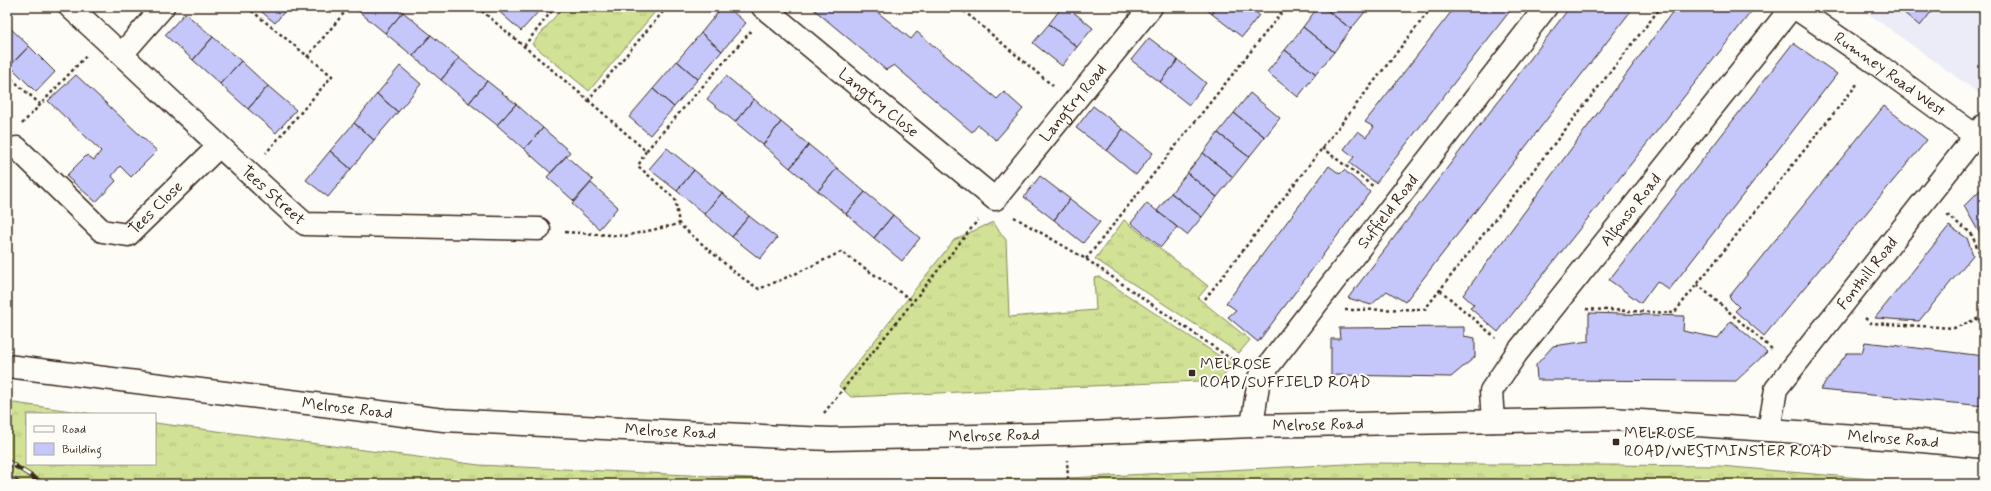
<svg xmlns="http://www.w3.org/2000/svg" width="1991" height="491" viewBox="0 0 1991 491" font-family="Mynerve,sans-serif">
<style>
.built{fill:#ececf8}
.grass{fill:url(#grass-tufts);stroke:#86865a}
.building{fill:#c5c7fa;stroke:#3b2a1e}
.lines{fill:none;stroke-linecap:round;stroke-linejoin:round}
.minor-casing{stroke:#3b2a1e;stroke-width:25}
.major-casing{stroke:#3b2a1e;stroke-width:25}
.path{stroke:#3b2a1e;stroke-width:2.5;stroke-dasharray:3 3;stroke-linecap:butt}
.minor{stroke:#fdfcf7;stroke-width:22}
.major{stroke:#fdfcf7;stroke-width:22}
.rail-casing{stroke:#3b2a1e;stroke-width:4.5}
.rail{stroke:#fdfcf7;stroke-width:3;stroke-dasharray:9;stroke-linecap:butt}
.poi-dot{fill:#3b2a1e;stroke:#fdfcf7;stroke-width:1.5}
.labels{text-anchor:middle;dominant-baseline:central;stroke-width:4;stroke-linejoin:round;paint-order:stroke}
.street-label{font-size:16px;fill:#3b2a1e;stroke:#fdfcf7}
.poi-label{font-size:16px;fill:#3b2a1e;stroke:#fdfcf7;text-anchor:start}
</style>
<defs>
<pattern id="grass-tufts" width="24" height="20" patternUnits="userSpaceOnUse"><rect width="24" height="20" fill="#d1e195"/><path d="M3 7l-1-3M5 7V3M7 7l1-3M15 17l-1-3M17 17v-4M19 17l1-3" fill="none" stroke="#b4c180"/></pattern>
</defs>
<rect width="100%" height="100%" fill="#fdfcf7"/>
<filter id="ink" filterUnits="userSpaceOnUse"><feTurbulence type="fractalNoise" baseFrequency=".025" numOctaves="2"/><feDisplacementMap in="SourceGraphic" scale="8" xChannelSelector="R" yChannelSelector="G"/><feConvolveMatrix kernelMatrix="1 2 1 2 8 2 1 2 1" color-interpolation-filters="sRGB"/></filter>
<g filter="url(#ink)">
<!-- built -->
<path class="built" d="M1859,7H1984V89L1980,94Z"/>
<!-- grass -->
<path class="grass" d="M563,7H659L589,91L532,44Z
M1124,220L1208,286L1198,298L1250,340L1239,353L1095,259Z
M993,222L1006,240L1009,317L1096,310L1094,278L1100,277L1233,365L1220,380L851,397L839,386L954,240Z
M7,402L93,414H27V464H155V423L479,465L813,481L1068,478L1367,463L1720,466L1930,484H7Z"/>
<!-- building -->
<path class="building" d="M258,7H288L275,23L257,8Z
M360,7H398L403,12L385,33L357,10Z
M494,7H534L539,11L521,31Z
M722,7H727L746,23L722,51L701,33Z
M811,7H871L911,39L917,32L997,99L1004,92L1023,109L996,140L978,125L972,132L894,65L886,70Z
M1062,7H1067L1093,28L1077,47L1049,24Z
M1204,7H1218L1212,14Z
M1218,7H1249L1259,15L1242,37L1212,14Z
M1318,7H1323L1351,29L1334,52L1303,27Z
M1323,7H1369L1351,29Z
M1455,7H1513L1376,183L1349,163L1354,157L1344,149L1358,131L1366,137L1374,127L1365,122Z
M1570,7H1634L1405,302L1387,291L1371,305L1348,298Z
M1676,7H1695L1702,12L1705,7H1743L1751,12L1498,332L1470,308L1474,305L1463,295Z
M1897,7H1935L1920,26Z
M403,12L431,35L413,56L385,33Z
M185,13L213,37L193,60L165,35Z
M1049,24L1077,47L1062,66L1033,43Z
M7,25L29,46L10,66L7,63Z
M1303,27L1334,52L1316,74L1285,50Z
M701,33L722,51L698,79L677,61Z
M431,35L459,58L441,80L413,56Z
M213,37L241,61L220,84L193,60Z
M1149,38L1178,60L1160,82L1131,60Z
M1793,43L1837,74L1669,290L1657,281L1641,303L1609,280Z
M29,46L55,72L36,92L10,66Z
M1285,50L1316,74L1298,97L1267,72Z
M459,58L487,81L469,103L441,80Z
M1178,60L1206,83L1189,105L1160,82Z
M241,61L268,86L248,109L220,84Z
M677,61L698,79L674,107L653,89Z
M400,66L421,84L398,112L377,94Z
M76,75L157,151L131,177L120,166L112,176L116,181L96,202L66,176L87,155L94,160L101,151L48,101Z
M726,76L754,99L735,122L707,99Z
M487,81L516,104L497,125L469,103Z
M268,86L296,110L276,133L248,109Z
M653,89L674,107L650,135L629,117Z
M1250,93L1280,118L1265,137L1234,113Z
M377,94L398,112L374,140L354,123Z
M754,99L781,122L763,145L735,122Z
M516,104L543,128L524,149L497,125Z
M1093,106L1123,129L1107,151L1076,128Z
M1884,106L1927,140L1764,336L1735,311L1739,307L1729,297Z
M1234,113L1265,137L1249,157L1218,133Z
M781,122L809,145L790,168L763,145Z
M354,123L374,140L351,169L330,151Z
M543,128L570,152L551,173L524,149Z
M1123,129L1153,153L1136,175L1107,151Z
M1218,133L1249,157L1233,177L1203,153Z
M809,145L837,168L818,191L790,168Z
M667,148L694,170L677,191L649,169Z
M330,151L351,169L328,197L306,180Z
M1203,153L1233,177L1217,197L1187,173Z
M566,156L593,180L574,201L547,177Z
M1329,166L1340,174L1344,170L1370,192L1258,342L1228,317L1236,310L1226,303Z
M837,168L865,192L846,214L818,191Z
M694,170L722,193L704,214L677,191Z
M1187,173L1217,197L1202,217L1171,193Z
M1040,176L1070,199L1054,220L1024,197Z
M591,183L618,207L599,229L572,204Z
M1984,186V241L1964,206Z
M865,192L893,215L874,238L846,214Z
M722,193L749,216L732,237L704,214Z
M1171,193L1202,217L1187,235L1157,211Z
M1070,199L1100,222L1083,243L1054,220Z
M1147,203L1177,227L1161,247L1131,223Z
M893,215L920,238L902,261L874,238Z
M749,216L777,238L760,259L732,237Z
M1949,226L1967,238L1973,255L1919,321L1875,318Z
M1589,313L1684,316L1683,331L1718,338L1731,321L1767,352L1736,381L1537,380L1536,365L1553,346L1589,341Z
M1464,327V336L1475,338V357L1451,377L1331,375V339H1340L1339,328Z
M1865,342L1984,356V406L1820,390L1847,353H1862Z"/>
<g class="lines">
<defs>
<g id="minor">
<path id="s1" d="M70,7C149,79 225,153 305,224L539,229"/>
<path id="s2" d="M763,7L995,199L1151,7"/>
<path id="s3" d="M1794,7L1874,62L1984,142"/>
<path d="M122,54L163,7"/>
<path id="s4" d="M17,148L102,231L128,235L219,146"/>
<path id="s5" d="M1493,421L1491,391L1516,354L1792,7"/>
<path id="s6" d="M1252,426L1259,378L1546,7"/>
<path id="s7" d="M1769,430L1776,389L1984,125"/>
</g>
<g id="major">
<path id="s8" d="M7,366L444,420L804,438L831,439L1066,434L1252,426L1612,419L1912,440L1984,447"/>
</g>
</defs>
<!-- minor casing -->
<use href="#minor" class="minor-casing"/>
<!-- major casing -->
<use href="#major" class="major-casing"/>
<!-- path -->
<path class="path" d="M247,7L332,76L266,153
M477,7L588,100L667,7
M959,7L1053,86
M524,46L555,7
M307,57L349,7
M7,75L40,104
M588,100L646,151L751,31
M22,124L86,56
M1322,148L1374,187
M646,151L638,166L675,199L679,224
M1947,215L1971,233L1984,263
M1014,217L1086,259L1237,363
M565,232L625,236L679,224L738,275L759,289L797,273L841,252L913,301
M1086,259L1286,7
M1697,284L1773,350
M1440,290L1496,338
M1205,299L1432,7
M1586,309L1674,313L1858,83
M1345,310L1425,309L1661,7
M1982,317L1984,311
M1865,318L1871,323L1954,328L1982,317
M824,413L978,220
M1064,484L1068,478L1067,460"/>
<!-- minor -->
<use href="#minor" class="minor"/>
<!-- major -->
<use href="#major" class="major"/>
<defs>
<path id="rail" d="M7,461L44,484
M7,476L20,484"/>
</defs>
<!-- rail casing -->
<use href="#rail" class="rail-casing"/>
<!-- rail -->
<use href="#rail" class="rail"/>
</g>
</g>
<!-- markers -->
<g class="poi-dot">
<rect x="1188" y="369" width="8" height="8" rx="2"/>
<rect x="1612" y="438" width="8" height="8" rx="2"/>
</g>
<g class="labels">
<!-- street labels -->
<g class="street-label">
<text stroke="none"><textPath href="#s3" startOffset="117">Rumney Road West</textPath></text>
<text stroke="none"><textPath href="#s2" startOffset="150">Langtry Close</textPath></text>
<text stroke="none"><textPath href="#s2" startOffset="425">Langtry Road</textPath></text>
<text stroke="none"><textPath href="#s1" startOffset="277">Tees Street</textPath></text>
<text stroke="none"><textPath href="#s4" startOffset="184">Tees Close</textPath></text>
<text stroke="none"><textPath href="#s5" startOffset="259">Alfonso Road</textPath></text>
<text stroke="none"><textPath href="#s6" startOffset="259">Suffield Road</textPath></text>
<text stroke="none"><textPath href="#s7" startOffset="189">Fonthill Road</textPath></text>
<text stroke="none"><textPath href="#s8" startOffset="343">Melrose Road</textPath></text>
<text stroke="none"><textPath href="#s8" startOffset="1315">Melrose Road</textPath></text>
<text stroke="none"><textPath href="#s8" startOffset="667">Melrose Road</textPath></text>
<text stroke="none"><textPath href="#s8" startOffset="991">Melrose Road</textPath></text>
<text stroke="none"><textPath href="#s8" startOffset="1891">Melrose Road</textPath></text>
</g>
<!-- poi labels -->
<g class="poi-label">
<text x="1200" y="364">MELROSE<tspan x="1200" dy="18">ROAD/SUFFIELD ROAD</tspan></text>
<text x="1624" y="433">MELROSE<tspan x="1624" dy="18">ROAD/WESTMINSTER ROAD</tspan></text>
</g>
</g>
<!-- margin -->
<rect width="1991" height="491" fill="none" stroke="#fdfcf7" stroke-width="24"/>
<rect x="12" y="12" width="1967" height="467" fill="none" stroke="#3b2a1e" stroke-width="1.5" filter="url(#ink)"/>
<!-- legend -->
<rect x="26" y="413" width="130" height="52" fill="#fdfcf7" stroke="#afa8a0"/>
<rect x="34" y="426" width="20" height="6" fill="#fdfcf7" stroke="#afa8a0"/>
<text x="62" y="433" font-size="12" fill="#3b2a1e">Road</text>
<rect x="34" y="443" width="20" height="12" fill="#c5c7fa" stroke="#afa8a0"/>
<text x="62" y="453" font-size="12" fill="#3b2a1e">Building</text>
</svg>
